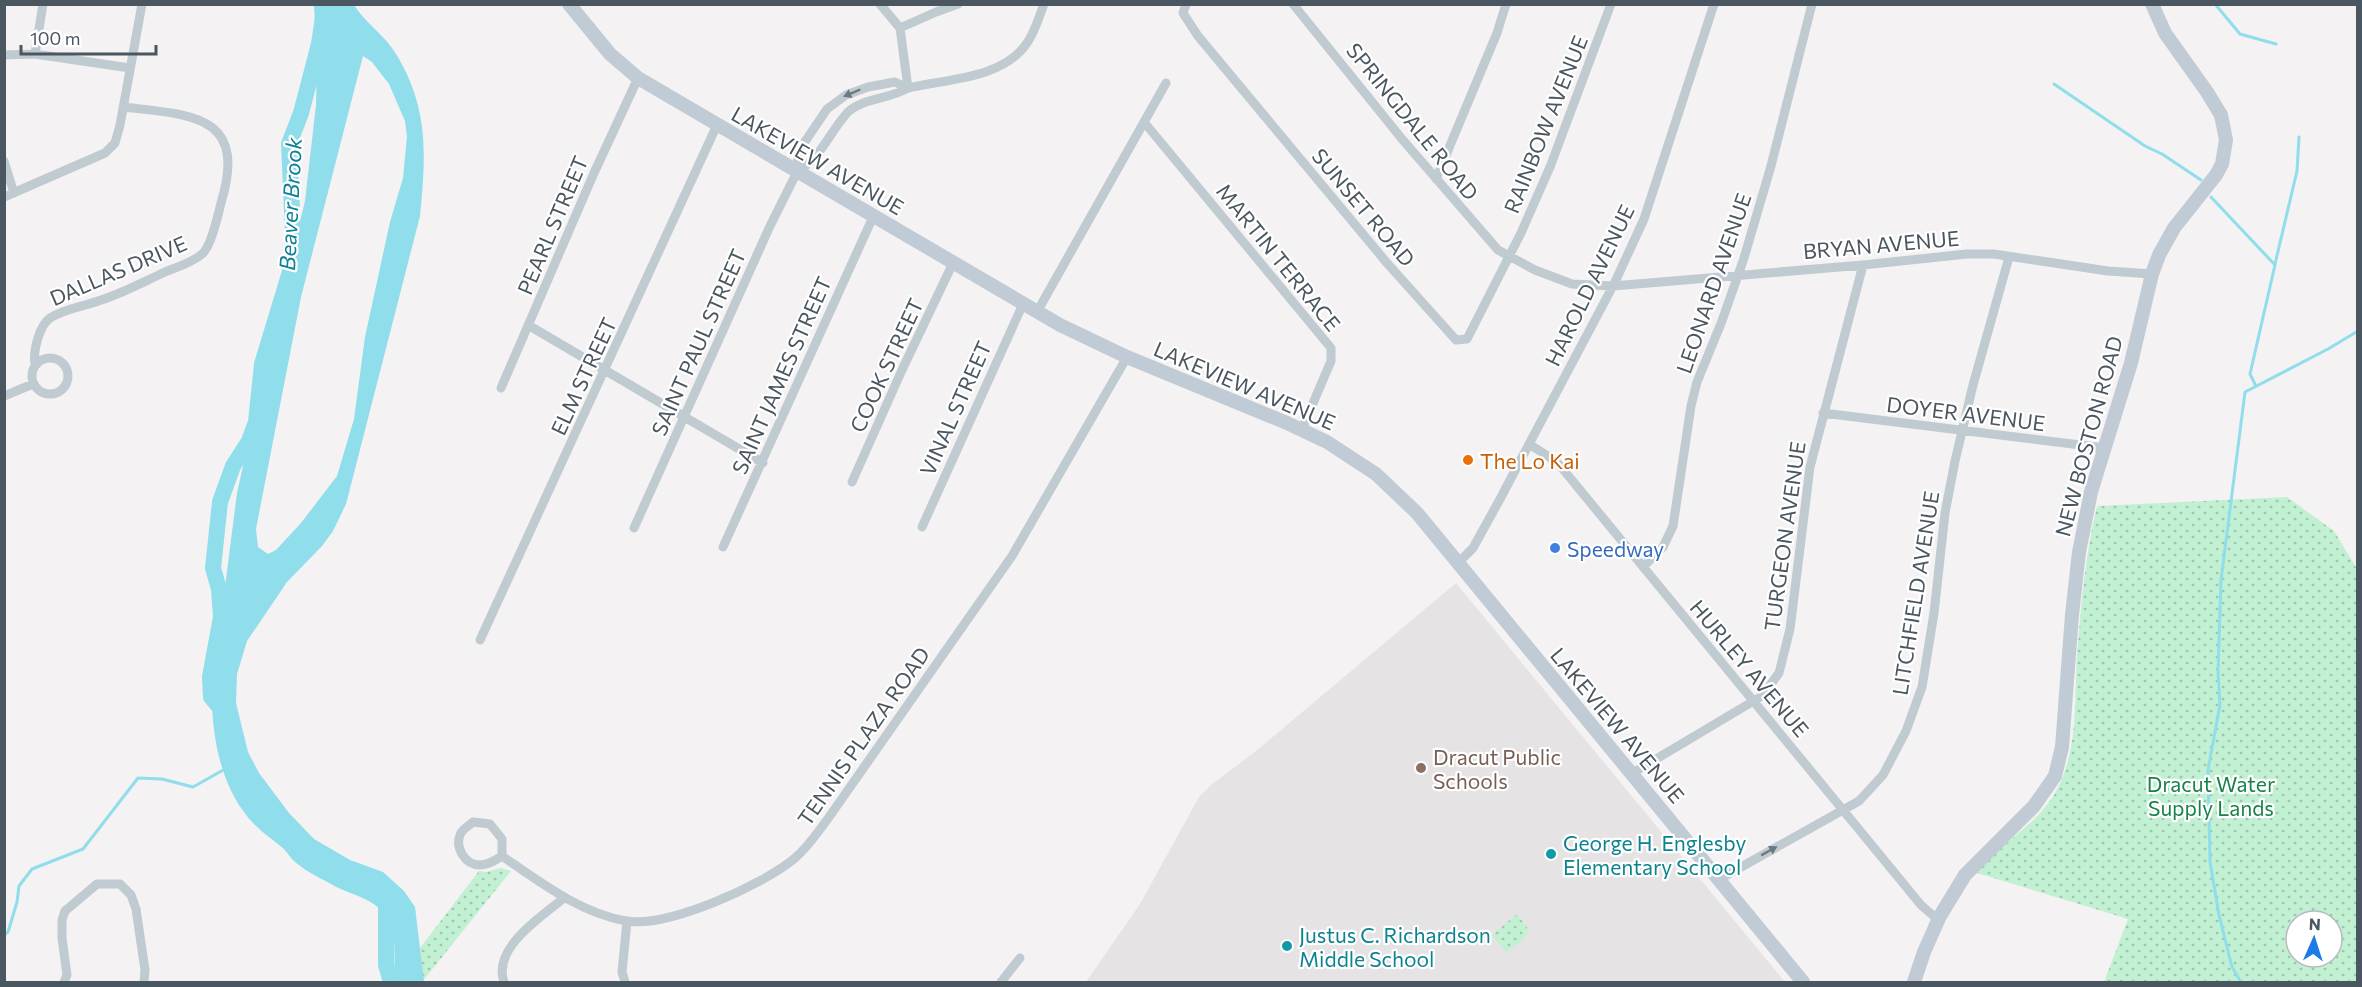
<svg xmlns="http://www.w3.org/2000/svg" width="2362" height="987" viewBox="0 0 2362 987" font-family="Commissioner,sans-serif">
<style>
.education{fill:#e5e3e4}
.grass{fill:url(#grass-dots);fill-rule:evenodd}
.water{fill:#90ddec;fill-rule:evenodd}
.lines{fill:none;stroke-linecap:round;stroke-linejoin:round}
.stream{stroke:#90ddec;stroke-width:3}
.river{stroke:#90ddec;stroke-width:16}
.street{stroke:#c0cad1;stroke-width:9}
.secondary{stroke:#c0cbd5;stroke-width:14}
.oneway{fill:#6d7982}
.food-dot{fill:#e8710a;stroke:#fff;stroke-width:2}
.shop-dot{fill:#3f7fe0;stroke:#fff;stroke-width:2}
.education-dot{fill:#8d6e63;stroke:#fff;stroke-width:2}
.culture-dot{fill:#0f9aa8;stroke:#fff;stroke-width:2}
.labels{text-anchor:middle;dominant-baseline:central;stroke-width:4.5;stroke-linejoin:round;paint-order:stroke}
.street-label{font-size:21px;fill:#4a5660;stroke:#fff}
.food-label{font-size:21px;fill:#c56008;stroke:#fff;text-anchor:start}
.shop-label{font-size:21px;fill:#366cbe;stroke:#fff;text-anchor:start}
.education-label{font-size:21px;fill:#785e54;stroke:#fff;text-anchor:start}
.park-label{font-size:21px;fill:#188349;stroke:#fff}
.culture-label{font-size:21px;fill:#0d838f;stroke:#fff;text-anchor:start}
.water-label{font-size:22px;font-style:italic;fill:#0e8097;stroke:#fff}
</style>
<defs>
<pattern id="grass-dots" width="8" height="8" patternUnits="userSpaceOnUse" patternTransform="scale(1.5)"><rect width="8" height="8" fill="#c2f0d2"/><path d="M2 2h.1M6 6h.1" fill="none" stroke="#a0c5ae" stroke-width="1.8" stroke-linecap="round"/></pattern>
</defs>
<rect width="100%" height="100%" fill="#f4f2f2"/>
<!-- education -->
<path class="education" d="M1456,583L1785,982H1086L1140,904L1199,797L1211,785L1256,751Z"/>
<!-- grass -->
<path class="grass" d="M2287,497L2334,531L2357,569V982H2104L2128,919L1977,873C1999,844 2034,827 2054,795C2079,753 2074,703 2077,656C2081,607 2085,558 2096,510L2098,506ZM2296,921H2332V957H2296Z
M501,868L511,871L422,982L397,978L479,871L486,872Z
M1517,914L1529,930L1524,939L1506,952L1492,935Z"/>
<!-- water -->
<path class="water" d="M314,5H354C365,23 385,35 396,54C429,108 426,155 420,216L346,504L333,531L322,546L287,582L247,641L237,674L236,703L248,752L259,773L289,813L314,839L350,860L383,872L404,891L415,907L424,982H395C393,963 398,936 388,919C375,897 351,896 331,884C318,877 303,870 292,859C289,856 287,852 284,849C275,841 264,834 255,825C221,791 211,736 212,689L237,493L249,439L262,394L268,355L305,201L316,105L317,61ZM363,56L372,62L389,84L405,121L407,136L403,178L390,222L365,337L354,419L337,476L301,523L276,550L268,554L258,547L256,529L301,297Z"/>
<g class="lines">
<!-- stream -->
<path class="stream" d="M2215,4L2240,34L2276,44
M2054,84L2145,146L2162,154L2201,180
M2211,197L2275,265L2250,374L2256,386
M2275,264L2297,171L2299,137
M4,935L8,932L17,902L19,886L32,869L83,849L138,778L162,779L193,787L225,769
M2241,982L2232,967L2219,915L2210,862L2208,770L2220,705L2218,672L2221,580L2245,392L2328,349L2358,331"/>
<!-- river -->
<path class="river" d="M222,714L220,708L211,697L210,677L221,617L219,589L213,568L220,502L233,466L249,441L256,422L262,364L292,265L293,234L289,144L301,113L319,44L325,4
M386,897V965L391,982"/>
<!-- street -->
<path class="street" d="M880,4L900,28L908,88
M1186,4L1183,13L1198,36L1387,263L1456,340L1467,339L1521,233L1550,167L1611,4
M1293,4L1402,139L1498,250L1535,270L1572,284L1613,286L1863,265L1967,254H1994L2108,271L2152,274
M900,28L936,12L958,4
M35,54L43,4
M4,55L35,54L130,68
M1144,122L1166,83
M4,161L14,193
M797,172C803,167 811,163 815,157C827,143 835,126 848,112C863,98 890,99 908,88C946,79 1003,79 1027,43C1035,32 1039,17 1044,4
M1436,179L1497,33L1506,4
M4,197L105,153L115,143L120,125L142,4
M1037,312L1144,122L1331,348V361L1302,429
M528,325L763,463
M32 376a18 18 0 1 1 36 0a18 18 0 1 1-36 0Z
M35,364C33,351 39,326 50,318C64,309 82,307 98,301C121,294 143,282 165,272C177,267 192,263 202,254C211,247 218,215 221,203C248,114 192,115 123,107
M501,388L594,173L638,78
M4,396L33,384
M1823,413L2105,448
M1529,444L1557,462L1921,905L1938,920
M852,482L902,370L953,263
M922,527L1023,304
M634,528L770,226L797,172L798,152L827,109L846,95L868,87L895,82L908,88
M723,547L873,217
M1458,563L1473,548L1500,499L1615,282L1644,219L1714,4
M1643,567L1663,547L1673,526L1691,406L1697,382L1722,321L1744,258L1771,166L1812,4
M480,640L717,125
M1631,774L1762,696L1779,673L1790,629L1810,467L1863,265
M502,856V839L490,824L473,822C469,826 462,829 460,835C455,848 465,865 480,865C489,865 495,860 502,856C540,882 580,913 626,921C668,928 763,885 795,858C808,847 817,833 827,820L1012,556L1127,357
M1718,880L1859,801L1883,775L1906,731L1922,687L1934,613L1945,513L1955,461L1973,385L2009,257
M64,982L67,975L62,938V920L65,911L97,884H120L131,895L136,909L145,970L144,982
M504,982C492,948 541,917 564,898
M625,982L622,972L627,921
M1001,982L1020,958"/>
<!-- secondary -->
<path class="secondary" d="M569,4L610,54L638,78L1060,325L1127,357L1287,423L1327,442L1376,474L1417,513L1803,982
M1914,982L1924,952L1940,916L1965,875L2034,806L2055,776L2062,747L2072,615L2079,552L2091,492L2131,363L2152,274L2159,255L2174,228L2216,175L2222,164L2226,140L2221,115L2207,92L2165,33L2152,4"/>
</g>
<!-- one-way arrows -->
<defs><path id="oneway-solid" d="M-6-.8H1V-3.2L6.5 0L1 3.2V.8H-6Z" transform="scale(1.5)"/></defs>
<g class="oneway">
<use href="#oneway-solid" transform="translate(852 93) rotate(157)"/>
<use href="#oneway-solid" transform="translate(1769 851) rotate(-29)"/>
</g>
<!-- markers -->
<circle class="food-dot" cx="1468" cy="460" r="6"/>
<circle class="shop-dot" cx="1555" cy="548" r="6"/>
<circle class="education-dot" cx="1421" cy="768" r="6"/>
<g class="culture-dot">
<circle cx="1551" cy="854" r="6"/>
<circle cx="1287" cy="946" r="6"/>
</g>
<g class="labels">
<!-- street labels -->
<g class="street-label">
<text transform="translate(1413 121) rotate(51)">SPRINGDALE ROAD</text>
<text transform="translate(1545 124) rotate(-68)">RAINBOW AVENUE</text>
<text transform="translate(818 160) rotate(30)">LAKEVIEW AVENUE</text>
<text transform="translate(1364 207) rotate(50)">SUNSET ROAD</text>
<text transform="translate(552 225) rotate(-67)">PEARL STREET</text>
<text transform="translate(1881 244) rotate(-5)">BRYAN AVENUE</text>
<text transform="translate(1279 257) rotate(51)">MARTIN TERRACE</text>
<text transform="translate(118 270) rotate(-23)">DALLAS DRIVE</text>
<text transform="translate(1713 283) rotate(-71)">LEONARD AVENUE</text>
<text transform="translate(1589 285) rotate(-64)">HAROLD AVENUE</text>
<text transform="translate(698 342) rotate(-66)">SAINT PAUL STREET</text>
<text transform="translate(886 365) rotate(-65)">COOK STREET</text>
<text transform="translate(781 375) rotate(-66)">SAINT JAMES STREET</text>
<text transform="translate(583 376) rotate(-65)">ELM STREET</text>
<text transform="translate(1245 385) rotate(23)">LAKEVIEW AVENUE</text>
<text transform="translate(955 408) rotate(-66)">VINAL STREET</text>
<text transform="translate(1966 413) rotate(7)">DOYER AVENUE</text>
<text transform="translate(2088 436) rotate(-75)">NEW BOSTON ROAD</text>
<text transform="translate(1784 536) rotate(-82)">TURGEON AVENUE</text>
<text transform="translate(1915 593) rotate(-81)">LITCHFIELD AVENUE</text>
<text transform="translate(1750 668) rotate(50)">HURLEY AVENUE</text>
<text transform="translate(1618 725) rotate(50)">LAKEVIEW AVENUE</text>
<text transform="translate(863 736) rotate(-55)">TENNIS PLAZA ROAD</text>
</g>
<!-- food labels -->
<g class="food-label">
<text x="1480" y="460">The Lo Kai</text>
</g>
<!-- shop labels -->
<g class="shop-label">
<text x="1567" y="548">Speedway</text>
</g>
<!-- education labels -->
<g class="education-label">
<text x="1433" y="756">Dracut Public<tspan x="1433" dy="24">Schools</tspan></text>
</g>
<!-- park labels -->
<g class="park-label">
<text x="2211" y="783">Dracut Water<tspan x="2211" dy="24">Supply Lands</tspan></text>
</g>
<!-- culture labels -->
<g class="culture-label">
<text x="1563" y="842">George H. Englesby<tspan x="1563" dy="24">Elementary School</tspan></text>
<text x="1299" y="934">Justus C. Richardson<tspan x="1299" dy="24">Middle School</tspan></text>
</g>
<!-- water labels -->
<g class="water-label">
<text transform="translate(290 204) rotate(-87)">Beaver Brook</text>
</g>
</g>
<!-- border -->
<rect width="2362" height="987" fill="none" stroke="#4a5660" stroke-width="12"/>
<!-- north arrow -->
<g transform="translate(2314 939) rotate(3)"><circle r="28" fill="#ffffff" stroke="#b7bbbf" stroke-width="1.5"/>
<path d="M0-4.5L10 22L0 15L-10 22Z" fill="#1c7ce5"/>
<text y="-9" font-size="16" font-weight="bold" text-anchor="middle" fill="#4a5660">N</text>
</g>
<!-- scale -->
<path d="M21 45v9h135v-9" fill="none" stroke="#4a5660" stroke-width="3"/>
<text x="30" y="45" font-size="18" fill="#4a5660" stroke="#ffffff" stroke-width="4.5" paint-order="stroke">100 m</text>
</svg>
